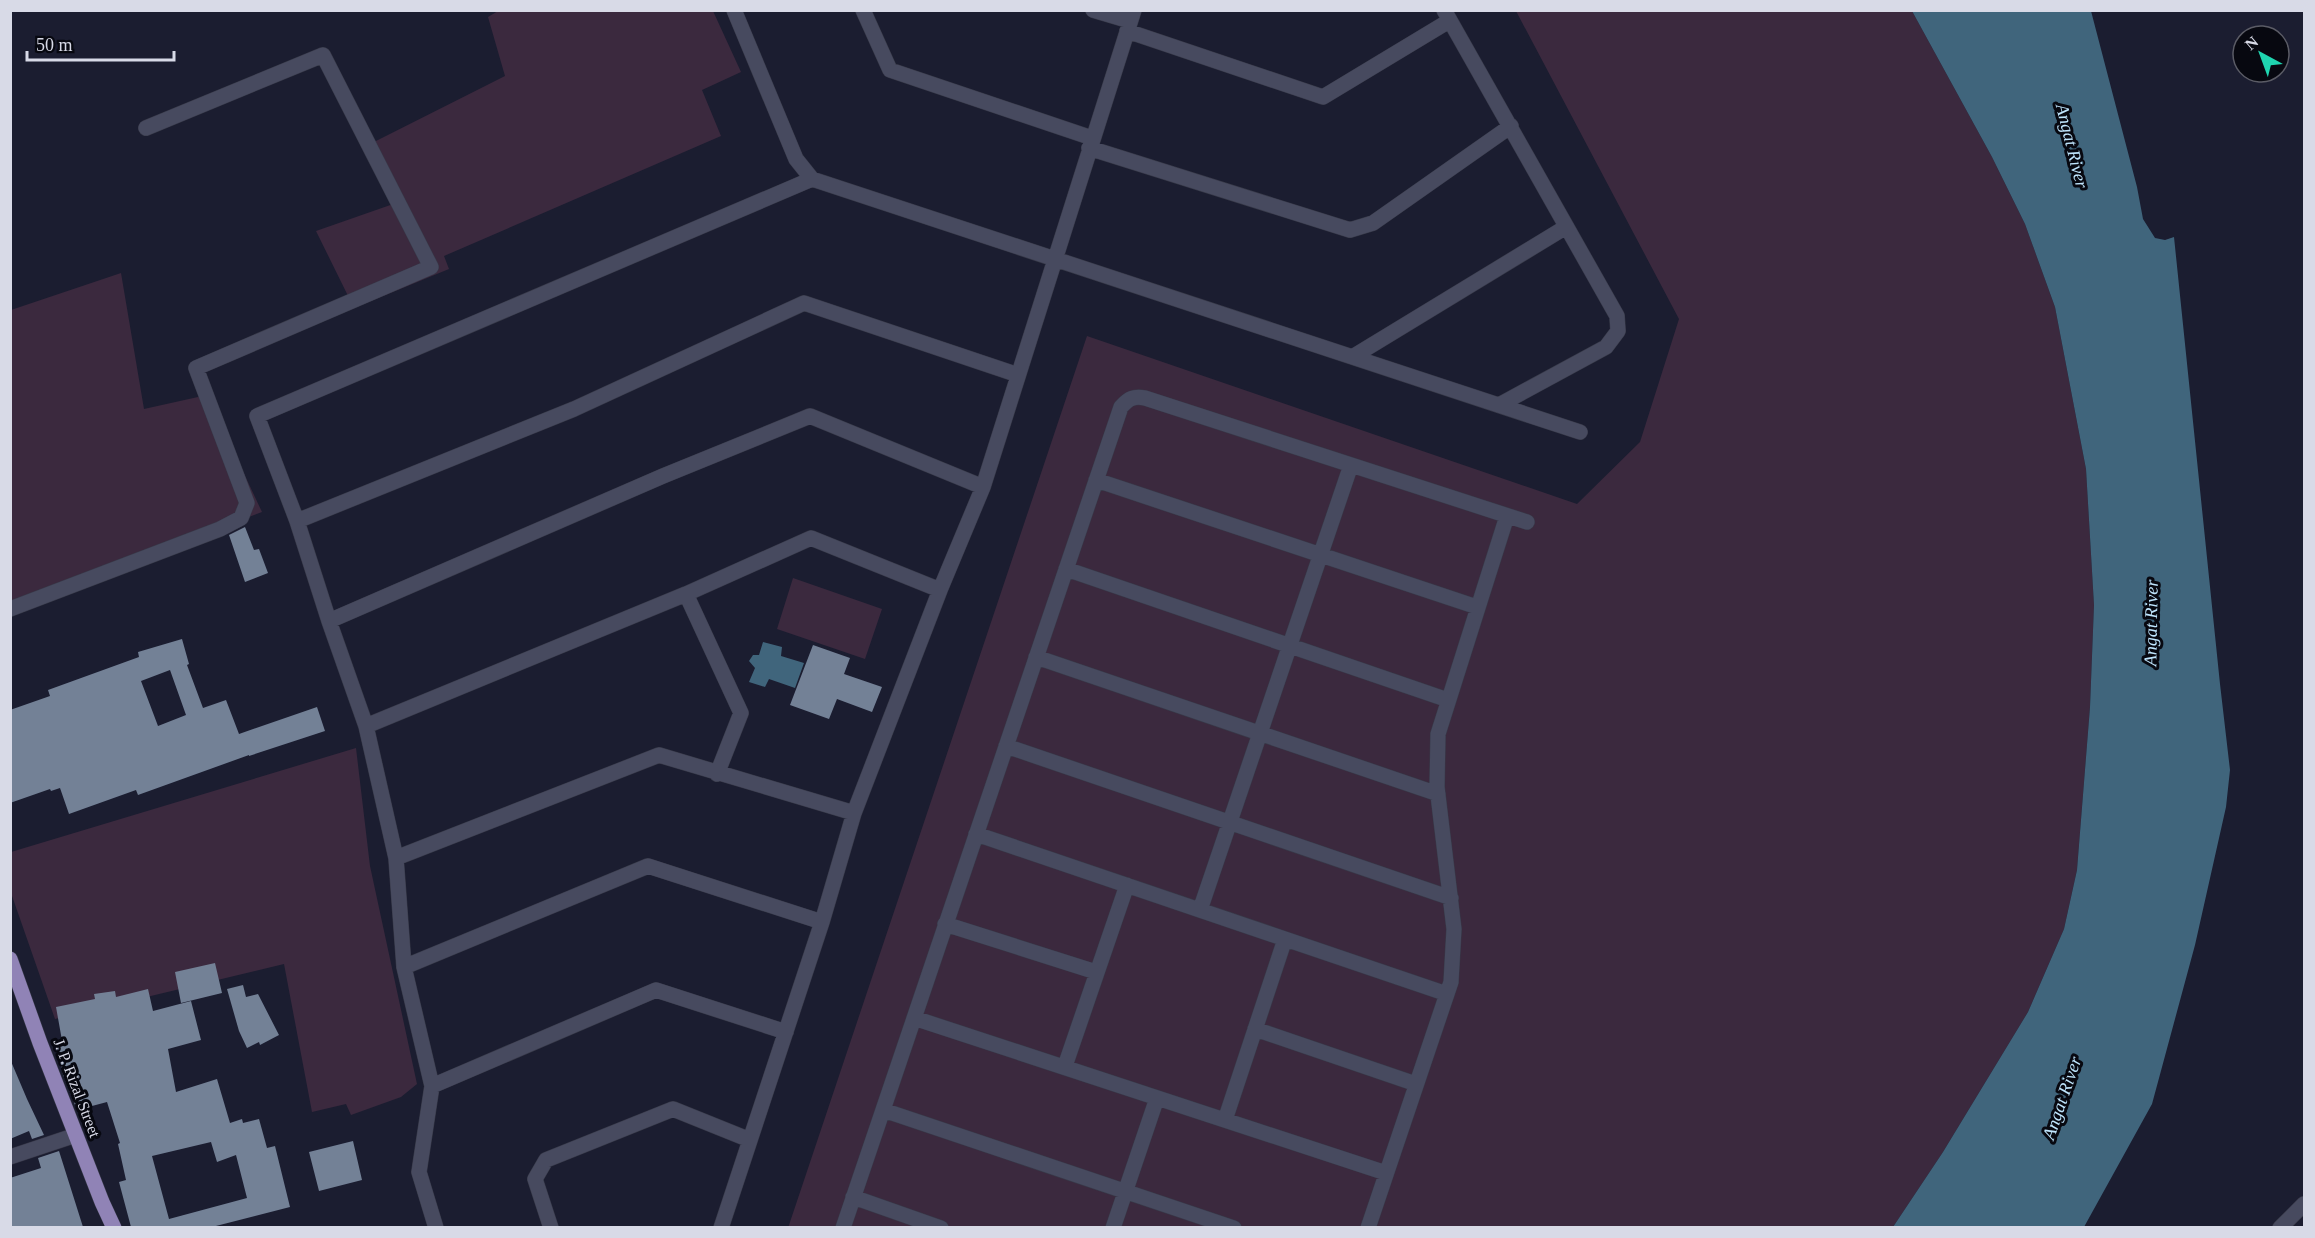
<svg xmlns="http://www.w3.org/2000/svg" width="2315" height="1238" viewBox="0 0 2315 1238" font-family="Georgia,serif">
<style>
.green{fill:#3b293e}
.water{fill:#40657c}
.building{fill:#738196;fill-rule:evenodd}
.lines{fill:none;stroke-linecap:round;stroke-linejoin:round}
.minor-casing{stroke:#383a49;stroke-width:16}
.major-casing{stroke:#383a49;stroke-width:16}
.minor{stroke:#474a5f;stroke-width:15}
.major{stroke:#9083b6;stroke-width:15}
.labels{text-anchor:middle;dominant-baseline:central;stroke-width:6;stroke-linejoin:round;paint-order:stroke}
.street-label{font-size:16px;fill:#d8dae7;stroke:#070810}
.water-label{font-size:18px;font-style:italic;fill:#bfe5fd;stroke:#070810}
</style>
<rect width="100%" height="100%" fill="#1b1d30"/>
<!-- green -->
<path class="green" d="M498,11H713L741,72L702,90L721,136L444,256L449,269L354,308L316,231L399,202L374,142L505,76L488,17Z
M1516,11H1912L1992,157L2025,224L2055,307L2086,469L2094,605L2090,707L2077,870L2064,929L2028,1012L1943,1152L1893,1227L788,1228L1087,336L1577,504L1640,442L1679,319Z
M121,273L144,409L207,395L262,512L11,608V310Z
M793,578L882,609L865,659L777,629Z
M356,748L370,866L417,1084L401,1097L351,1115L346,1104L312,1112L284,964L55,1019L11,893V852Z"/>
<!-- water -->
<path class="water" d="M1912,11H2091L2137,187L2143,219L2155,238L2165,240L2174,237L2220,684L2230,770L2226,807L2195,945L2152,1104L2084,1227H1893L1943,1152L2028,1012L2064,929L2077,870L2090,707L2094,605L2086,469L2055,307L2025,224L1992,157Z
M763,642L782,647L781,656L804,663L795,688L769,679L765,687L749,682L755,668L749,661L753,655H759Z"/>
<!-- building -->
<path class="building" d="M245,527L254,550L259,549L268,573L245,582L229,535Z
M182,639L189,664L187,665L203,708L226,700L239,734L317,707L325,731L249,756V755L138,795L136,790L69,814L60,788L51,791L50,789L10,803V710L50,696L48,690L139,657L138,652ZM170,670L186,715L158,726L141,681Z
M813,645L850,658L844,674L882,687L872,712L837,699L829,719L790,705Z
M215,963L222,993L181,1003L175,972Z
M243,985L246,997L258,994L279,1035L260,1045L259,1042L247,1048L239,1031L227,989Z
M148,989L153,1011L191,1001L201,1040L168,1049L176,1092L217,1079L230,1123L242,1119L243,1123L259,1119L267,1148L275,1146L290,1207L212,1227H131L119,1182L126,1180L118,1144L120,1143L107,1102L77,1110L62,1072L58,1047L63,1046L56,1007L95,999L94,994L115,991L116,997ZM211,1142L217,1162L236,1155L247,1198L169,1219L152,1156Z
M10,1059L27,1099L44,1135L32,1139L29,1131L10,1139Z
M353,1141L362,1180L319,1191L309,1152Z
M59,1151L83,1227H10V1178L41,1168L38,1158Z"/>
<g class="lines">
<defs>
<path id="minor" d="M734,10L796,159L812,179L1580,432
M863,10L890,70L1092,138
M1093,10L1130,21
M1444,10L1617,316L1618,331L1606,347L1499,405
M1127,31L1323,97L1449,21
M1089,148L1350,230L1373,223L1511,126
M1354,356L1566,227
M1096,480L1477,607
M297,521L574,409L804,303L1018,375
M1066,569L1448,700
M686,594L741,713L717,774
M10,609L220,529L241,518L247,503L196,368L431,267L323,55L146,128
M329,621L663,476L810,416L983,487
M1036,657L1438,794
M366,726L686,594L811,538L940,590
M1006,746L1451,898
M976,834L1447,994
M396,858L659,755L854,813
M1200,910L1351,465
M945,924L1096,972
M404,967L648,866L822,922
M914,1018L1386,1173
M1255,1029L1416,1084
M1065,1066L1127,885
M432,1086L404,967L396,858L366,726L329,621L297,521L257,416L812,179
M883,1110L1234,1228
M1225,1120L1285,939
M10,1157L76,1135
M853,1197L941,1228
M436,1228L419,1172L432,1086L656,990L786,1032
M551,1228L535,1179L546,1160L673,1109L750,1140
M721,1228L822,922L854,813L940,590L983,487L1134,10
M843,1228L1121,407C1129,398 1134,396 1145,398L1527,522
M1113,1228L1157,1098
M1368,1228L1451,982L1454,929L1437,787L1438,734L1507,516
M2280,1228L2304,1204"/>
<path id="major" d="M10,959L40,1043L102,1202L114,1228"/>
</defs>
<!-- minor casing -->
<use href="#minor" class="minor-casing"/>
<!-- major casing -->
<use href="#major" class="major-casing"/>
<!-- minor -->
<use href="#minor" class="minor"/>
<!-- major -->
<use href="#major" class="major"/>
</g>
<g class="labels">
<!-- street labels -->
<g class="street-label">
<text transform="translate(77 1088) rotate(69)">J. P. Rizal Street</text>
</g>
<!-- water labels -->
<g class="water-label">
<text transform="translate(2072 146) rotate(76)">Angat River</text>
<text transform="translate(2151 623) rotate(-89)">Angat River</text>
<text transform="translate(2062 1098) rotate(-71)">Angat River</text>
</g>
</g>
<!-- border -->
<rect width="2315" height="1238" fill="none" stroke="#d8dae7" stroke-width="24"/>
<!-- north arrow -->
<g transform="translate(2261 54) rotate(319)"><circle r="28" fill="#070810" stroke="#5b5c66" stroke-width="1.5"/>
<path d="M0-4.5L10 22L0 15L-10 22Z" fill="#1fd5b0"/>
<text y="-9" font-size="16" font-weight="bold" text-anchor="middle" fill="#d8dae7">N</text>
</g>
<!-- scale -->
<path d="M27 51v9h147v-9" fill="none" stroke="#d8dae7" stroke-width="3"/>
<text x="36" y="51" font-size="18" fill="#d8dae7" stroke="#070810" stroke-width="4.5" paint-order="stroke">50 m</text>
</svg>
